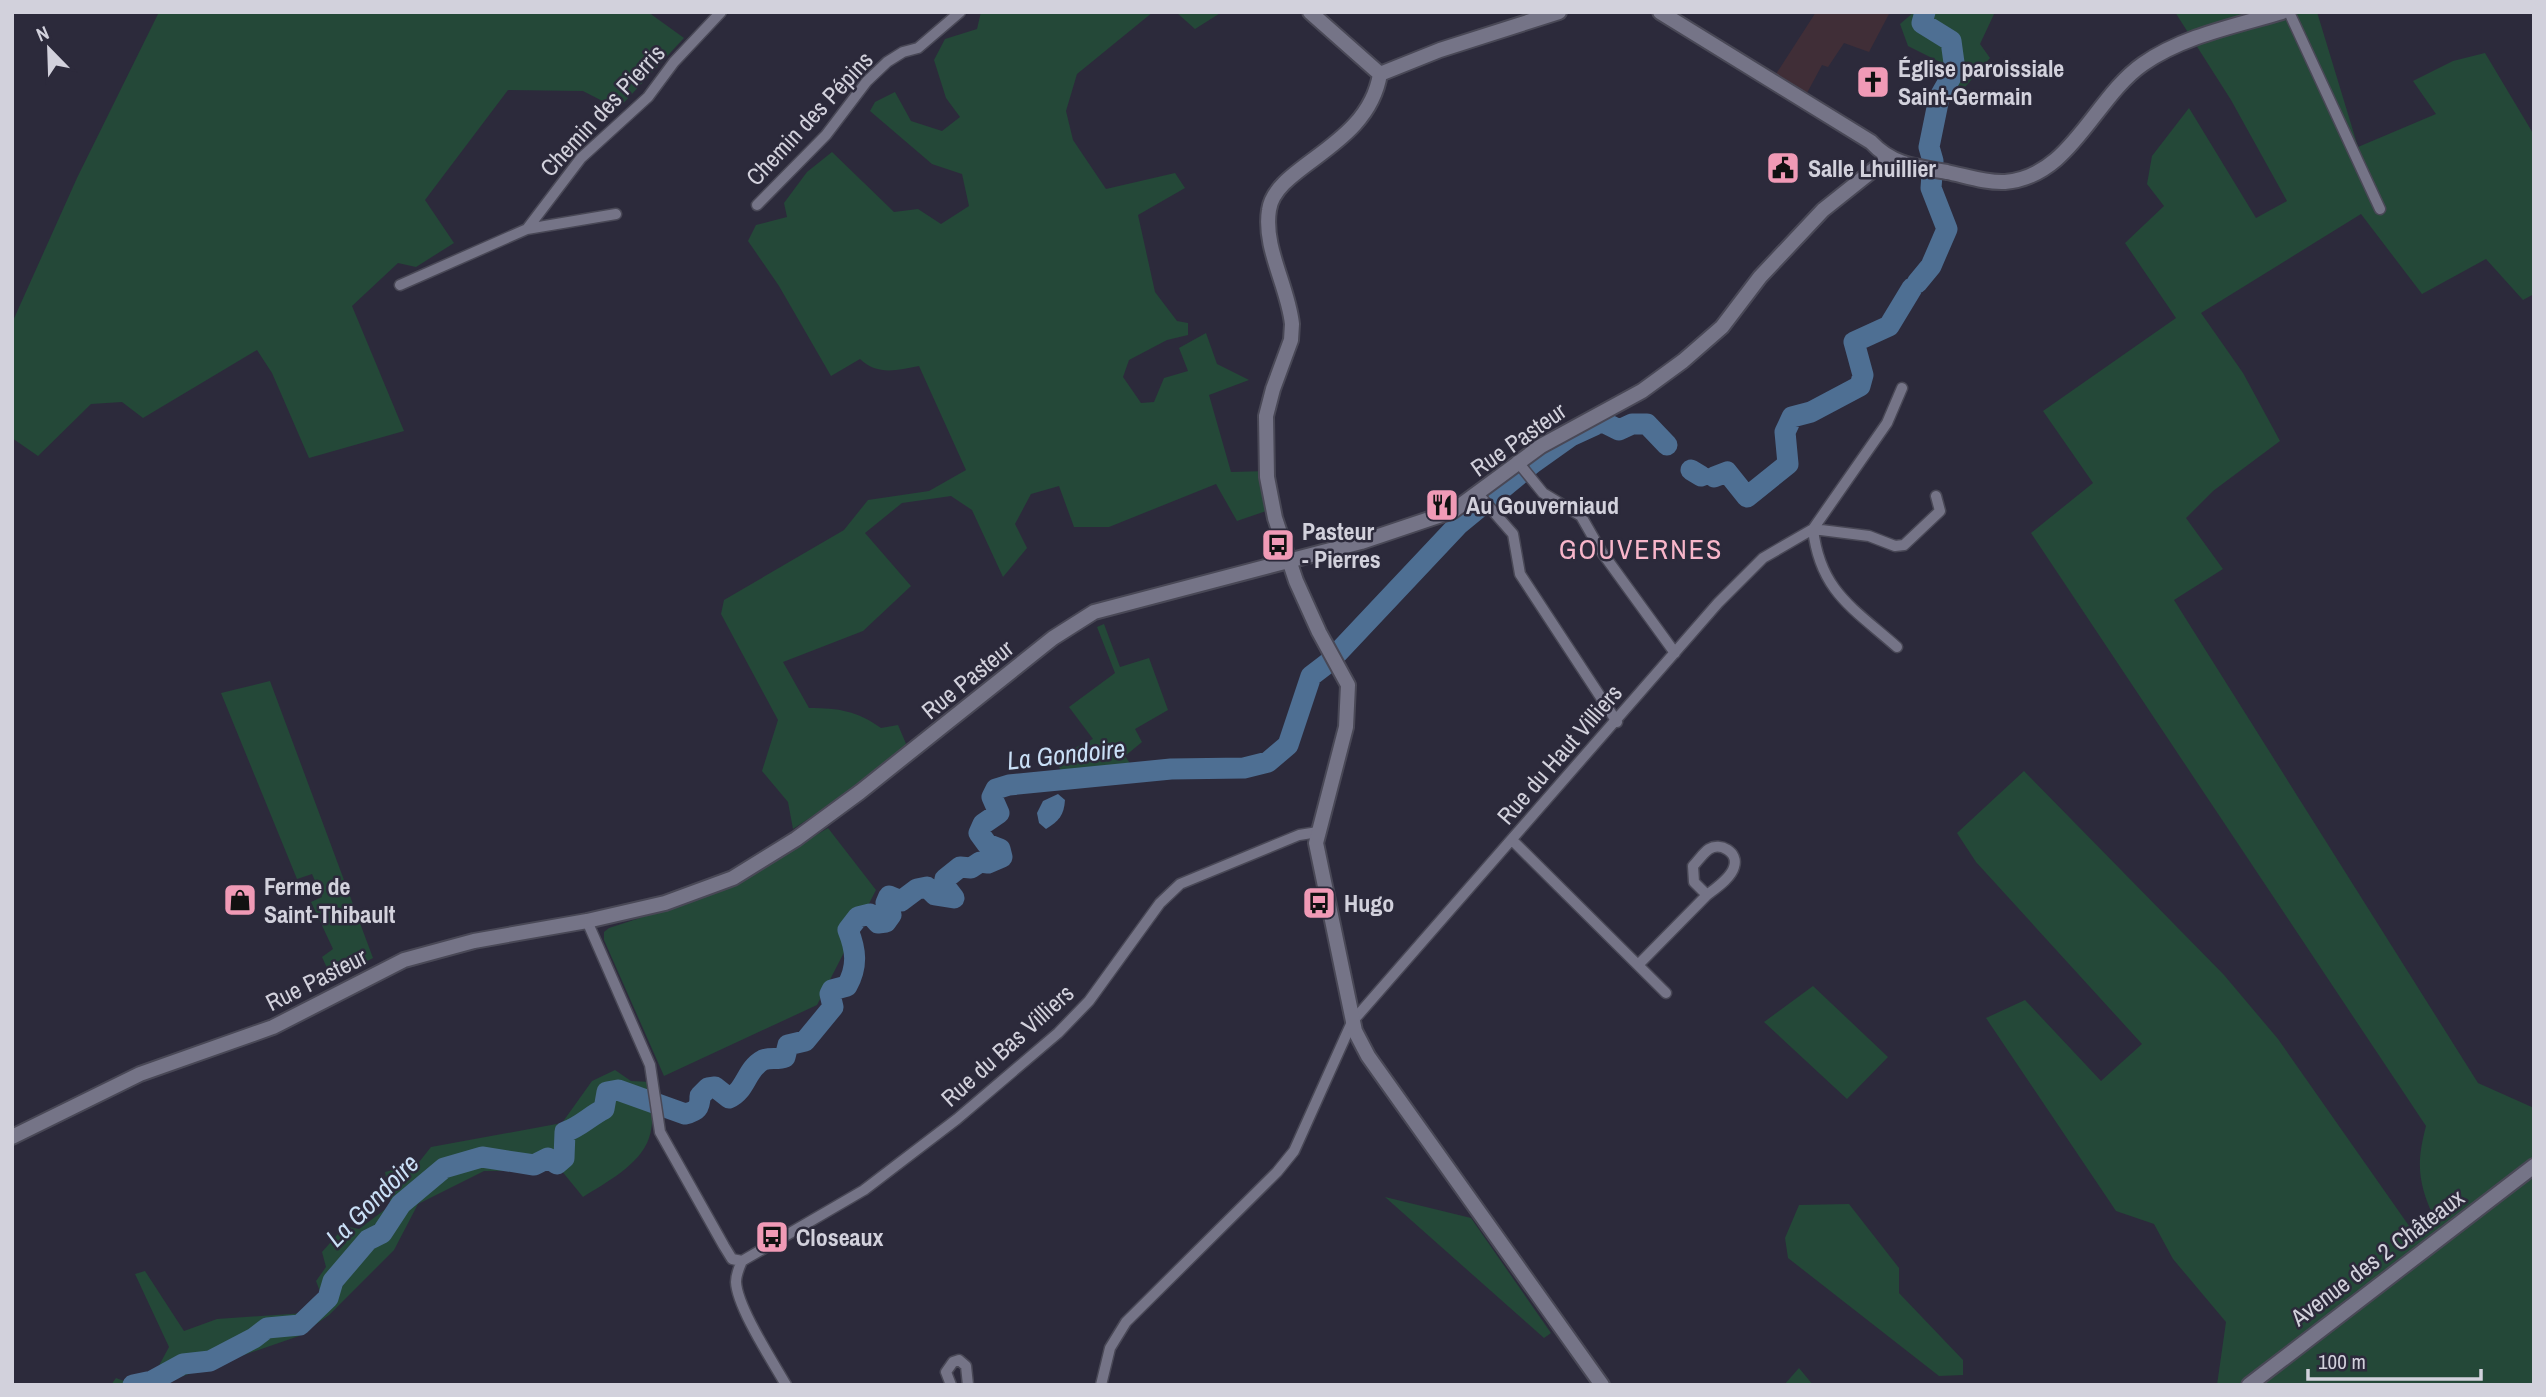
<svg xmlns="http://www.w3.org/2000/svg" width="2546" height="1397" viewBox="0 0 2546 1397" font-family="'Archivo Narrow',sans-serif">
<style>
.education{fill:#402e37}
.green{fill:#244838}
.water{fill:#4e6f93}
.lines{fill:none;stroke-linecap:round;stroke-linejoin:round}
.river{stroke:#4e6f93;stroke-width:21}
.street-casing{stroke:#494856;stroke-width:13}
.secondary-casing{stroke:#494856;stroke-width:18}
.street{stroke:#757487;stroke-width:10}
.secondary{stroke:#757487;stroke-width:14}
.labels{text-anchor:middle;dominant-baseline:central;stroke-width:5;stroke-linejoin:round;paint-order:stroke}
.poi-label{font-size:24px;font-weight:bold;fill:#d2d1dc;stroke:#2c2a3b;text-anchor:start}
.street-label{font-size:24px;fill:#d2d1dc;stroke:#2c2a3b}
.water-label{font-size:26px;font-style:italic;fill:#c9dff6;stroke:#2c2a3b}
.quarter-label{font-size:28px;letter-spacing:2px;fill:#f8b6ca;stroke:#2c2a3b}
</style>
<rect width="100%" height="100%" fill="#2c2a3b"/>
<!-- education -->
<path class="education" d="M1816,12H1890L1869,52L1844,43L1828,67L1822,65L1807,93L1776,74Z"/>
<!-- green -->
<path class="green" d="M159,12H648L684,38L618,109L583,91L508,90L425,200L454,243L416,267L398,263L352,306L404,431L309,458L272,373L257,350L143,418L122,402L91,404L38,456L12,438V323L77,178Z
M981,12H1153L1077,74L1066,111L1073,140L1106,189L1175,173L1185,188L1138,215L1155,292L1177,321L1188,323V335L1167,340L1129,360L1123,377L1141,403L1154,402L1164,378L1188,371L1179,348L1206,333L1217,364L1249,380L1209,395L1231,472L1269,471L1275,508L1237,521L1216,484L1109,527H1074L1059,486L1031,494L1015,524L1027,548L1003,577L972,510L951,496L902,503L865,533L911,586L863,631L783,662L809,708C839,708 857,711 881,728L898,725L907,746L840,798L793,829L788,802L762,771L778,720L721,614L724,600L844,530L868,500L929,491L966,470L919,366C897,370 878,376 860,359L831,376L779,286L748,241L756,225L787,217L784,203L807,172L832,152L894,212L918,209L941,224L969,206L962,174L932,164L870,111L875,102L895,92L911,121L942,131L960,117L946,98L934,60L945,39L977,29Z
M1176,12H1222L1195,29Z
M1914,12H1995L1980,44L1990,58L1953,101L1946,65L1908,46L1900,24Z
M2175,12H2317L2358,147L2436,114L2413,81L2453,61L2485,53L2534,135V294L2523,300L2486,259L2422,294L2361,214L2201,313L2243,373L2280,441L2213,491L2186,518L2223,569L2174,600L2478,1083L2534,1108V1385H2217L2226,1322L2173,1259L2154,1224L2116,1211L1986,1018L2025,1000L2101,1081L2142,1044L1976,862L1957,833L2024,771L2224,975L2278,1039L2414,1233L2434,1218C2418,1182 2416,1164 2426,1126L2031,533L2093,483L2043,411L2176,318L2125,243L2164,206L2147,184L2152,156L2189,108L2256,218L2287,201L2231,100Z
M1104,624L1120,667L1149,658L1168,710L1135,729L1142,742L1125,756L1136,772L1066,777L1053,759L1093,739L1069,707L1115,673L1097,627Z
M270,681L373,958L332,979L322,957L333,949L311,902L322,897L312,874L297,879L221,693Z
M828,828L876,890L817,1005L664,1076L604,940V932L609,928L720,892Z
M1813,986L1888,1057L1847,1099L1764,1022Z
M615,1070L631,1081L651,1082C651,1099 655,1121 649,1138C640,1165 605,1183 583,1197L561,1170L484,1171L418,1204L394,1250L329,1315L299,1336L157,1385H111L116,1378L124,1381L155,1373L169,1347L135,1274L145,1271L184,1331L217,1319L305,1313L322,1297L316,1281L326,1267L322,1252L345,1226L359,1229L391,1205L385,1172L404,1167L412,1171L431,1147L562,1123L592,1081Z
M1385,1197L1471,1218L1551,1333L1544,1338Z
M1849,1204L1899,1268V1293L1963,1360V1375L1939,1376L1788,1258L1785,1238L1799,1205Z
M1799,1368L1813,1385H1784Z"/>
<!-- water -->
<path class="water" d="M1058,794L1065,800C1064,815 1059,821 1046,829L1039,823L1037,813L1043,801Z"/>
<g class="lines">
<!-- river -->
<path class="river" d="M1917,283L1931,266L1947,229L1931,188L1933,161L1929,147L1939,98L1955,70L1951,41L1922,23L1925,12
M1603,422L1619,430L1632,424H1647L1667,445
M1691,470L1701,476
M1714,477L1727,472L1747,497L1788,464L1785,432L1792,417L1811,412L1860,386L1863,375L1854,342L1889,326L1912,288
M133,1385L152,1381L183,1364L210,1361L254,1338L267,1328L300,1325L328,1298L333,1281L368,1240L382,1233L401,1204L444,1168L482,1157L534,1165L548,1158L557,1164L564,1158L565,1132C580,1127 590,1116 604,1109L607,1092L618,1090L685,1114C697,1111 700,1108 700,1096L708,1088L715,1087L729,1098C746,1091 746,1069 763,1060C770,1057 778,1060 785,1057L788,1045L805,1041L833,1007L830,994L832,990L847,986C858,966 856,950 848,930L858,917L870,914L878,923L886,922L891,915L886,903L889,896L901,901L917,889L927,887L935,895L954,898L944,885L945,879L960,867L971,868L980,862L988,863L1002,857L1000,849L987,844L979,833L983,824L999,813L992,797L996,789L1009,785L1171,769L1244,768L1268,762L1288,745L1311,676L1328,663L1458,525L1533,463L1571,436L1595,425"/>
<defs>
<path id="street" d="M2289,12L2380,209
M757,205L826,135L867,81L887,62L903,52L918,48L960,12
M527,229L616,214
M400,285L527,229L581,158L648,97L674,62L721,12
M1517,461L1543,493L1581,516L1601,551L1675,653
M1478,494L1513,534L1520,574L1617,722
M1813,529L1887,423L1902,388
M1813,529C1820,591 1853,608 1897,647
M1512,840L1666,993
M587,921L650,1065L660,1132L724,1246L732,1259L742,1261
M1638,965L1707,895L1694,882L1693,866C1698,861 1703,853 1709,849C1720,842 1739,852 1734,867C1731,878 1716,888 1707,895
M742,1261L864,1190L957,1119L1058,1033L1089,1001L1160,903L1180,884L1299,835L1318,832
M742,1261C739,1268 736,1274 736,1282C737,1307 773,1362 786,1385
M951,1385L946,1372L953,1362L959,1360L966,1366L968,1385
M1101,1385L1110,1348L1126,1322L1277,1172L1294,1151L1352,1022L1718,603L1763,558L1813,529L1869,536L1895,546L1904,545L1940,511L1936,496"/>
<path id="secondary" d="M1310,12L1380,74
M1660,12L1871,142C1892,165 1917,167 1947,172C1966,176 1986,183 2005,182C2071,177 2094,98 2143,64C2183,36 2235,26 2282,12
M1380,74C1368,148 1275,165 1269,210C1263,248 1288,286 1292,324L1291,340L1273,389L1266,416L1267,477L1275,518L1296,581L1319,632L1348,685L1346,727L1316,843L1355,1031L1368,1056L1602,1385
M1380,74L1440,50L1559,12
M12,1137L140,1074L273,1027L404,960L474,941L587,921L665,903L733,878L796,839L860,792L1053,638L1094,612L1361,542L1453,511L1541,446L1642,391L1683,361L1722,327L1760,277L1823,210L1887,159
M2249,1385L2534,1166"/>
</defs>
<!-- street casing -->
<use href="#street" class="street-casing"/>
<!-- secondary casing -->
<use href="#secondary" class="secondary-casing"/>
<!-- street -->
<use href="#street" class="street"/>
<!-- secondary -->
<use href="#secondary" class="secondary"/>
</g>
<!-- icons -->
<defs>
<symbol id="church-square" viewBox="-11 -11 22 22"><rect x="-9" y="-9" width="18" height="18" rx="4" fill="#f09ab6" stroke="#2c2a3b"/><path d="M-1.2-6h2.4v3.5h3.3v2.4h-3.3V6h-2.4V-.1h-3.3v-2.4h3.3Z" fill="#111"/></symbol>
<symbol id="civic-square" viewBox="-11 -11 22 22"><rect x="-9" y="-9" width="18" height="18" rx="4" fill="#f09ab6" stroke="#2c2a3b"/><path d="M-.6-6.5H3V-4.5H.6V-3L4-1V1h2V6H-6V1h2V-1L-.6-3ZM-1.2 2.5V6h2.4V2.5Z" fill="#111"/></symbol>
<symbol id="restaurant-square" viewBox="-11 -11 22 22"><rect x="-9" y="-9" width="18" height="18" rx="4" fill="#f09ab6" stroke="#2c2a3b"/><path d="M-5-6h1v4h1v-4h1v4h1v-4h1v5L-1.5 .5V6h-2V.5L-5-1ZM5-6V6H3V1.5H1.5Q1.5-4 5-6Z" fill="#111"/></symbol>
<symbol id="bus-square" viewBox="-11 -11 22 22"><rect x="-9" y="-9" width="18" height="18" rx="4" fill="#f09ab6" stroke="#2c2a3b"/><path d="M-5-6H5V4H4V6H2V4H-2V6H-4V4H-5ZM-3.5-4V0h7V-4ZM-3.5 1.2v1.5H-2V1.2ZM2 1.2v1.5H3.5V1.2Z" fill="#111"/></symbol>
<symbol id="shop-square" viewBox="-11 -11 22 22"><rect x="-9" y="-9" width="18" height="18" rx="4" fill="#f09ab6" stroke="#2c2a3b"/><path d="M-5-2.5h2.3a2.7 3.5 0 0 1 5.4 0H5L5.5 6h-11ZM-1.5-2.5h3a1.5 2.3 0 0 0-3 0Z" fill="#111"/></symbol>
</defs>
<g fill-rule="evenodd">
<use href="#church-square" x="1854" y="63" width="38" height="38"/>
<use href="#civic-square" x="1764" y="149" width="38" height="38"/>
<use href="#restaurant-square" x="1423" y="486" width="38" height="38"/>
<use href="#bus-square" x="1259" y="526" width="38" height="38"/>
<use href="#shop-square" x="221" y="881" width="38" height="38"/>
<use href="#bus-square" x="1300" y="884" width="38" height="38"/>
<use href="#bus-square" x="753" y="1218" width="38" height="38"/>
</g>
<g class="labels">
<!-- poi labels -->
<g class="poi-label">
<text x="1898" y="68">Église paroissiale<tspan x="1898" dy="28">Saint-Germain</tspan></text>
<text x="1808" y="168">Salle Lhuillier</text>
<text x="1466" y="505">Au Gouverniaud</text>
<text x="1302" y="531">Pasteur<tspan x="1302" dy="28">- Pierres</tspan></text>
<text x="264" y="886">Ferme de<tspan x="264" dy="28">Saint-Thibault</tspan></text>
<text x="1344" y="903">Hugo</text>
<text x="796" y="1237">Closeaux</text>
</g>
<!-- street labels -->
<g class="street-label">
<text transform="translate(602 110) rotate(-47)">Chemin des Pierris</text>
<text transform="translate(809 118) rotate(-47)">Chemin des Pépins</text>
<text transform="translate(1518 439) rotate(-35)">Rue Pasteur</text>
<text transform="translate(967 679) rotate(-39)">Rue Pasteur</text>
<text transform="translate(1559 754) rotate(-49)">Rue du Haut Villiers</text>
<text transform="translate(316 979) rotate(-27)">Rue Pasteur</text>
<text transform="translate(1007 1045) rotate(-42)">Rue du Bas Villiers</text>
<text transform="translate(2377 1257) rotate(-37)">Avenue des 2 Châteaux</text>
</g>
<!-- water labels -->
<g class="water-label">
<text transform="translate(1066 754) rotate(-6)">La Gondoire</text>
<text transform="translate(372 1200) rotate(-45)">La Gondoire</text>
</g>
<!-- quarter labels -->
<g class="quarter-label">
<text x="1641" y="549">GOUVERNES</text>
</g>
</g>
<!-- border -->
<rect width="2546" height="1397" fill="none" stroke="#d2d1dc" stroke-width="28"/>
<!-- north arrow -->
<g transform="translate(49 49) rotate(337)" stroke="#2c2a3b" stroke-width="5" paint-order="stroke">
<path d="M0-5L12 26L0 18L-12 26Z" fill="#d2d1dc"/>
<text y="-10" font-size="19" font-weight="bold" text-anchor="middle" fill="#d2d1dc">N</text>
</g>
<!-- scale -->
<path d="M2308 1369v10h173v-10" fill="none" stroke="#d2d1dc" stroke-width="3.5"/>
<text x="2318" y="1369" font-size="21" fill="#d2d1dc" stroke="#2c2a3b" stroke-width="5" paint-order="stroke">100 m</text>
</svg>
